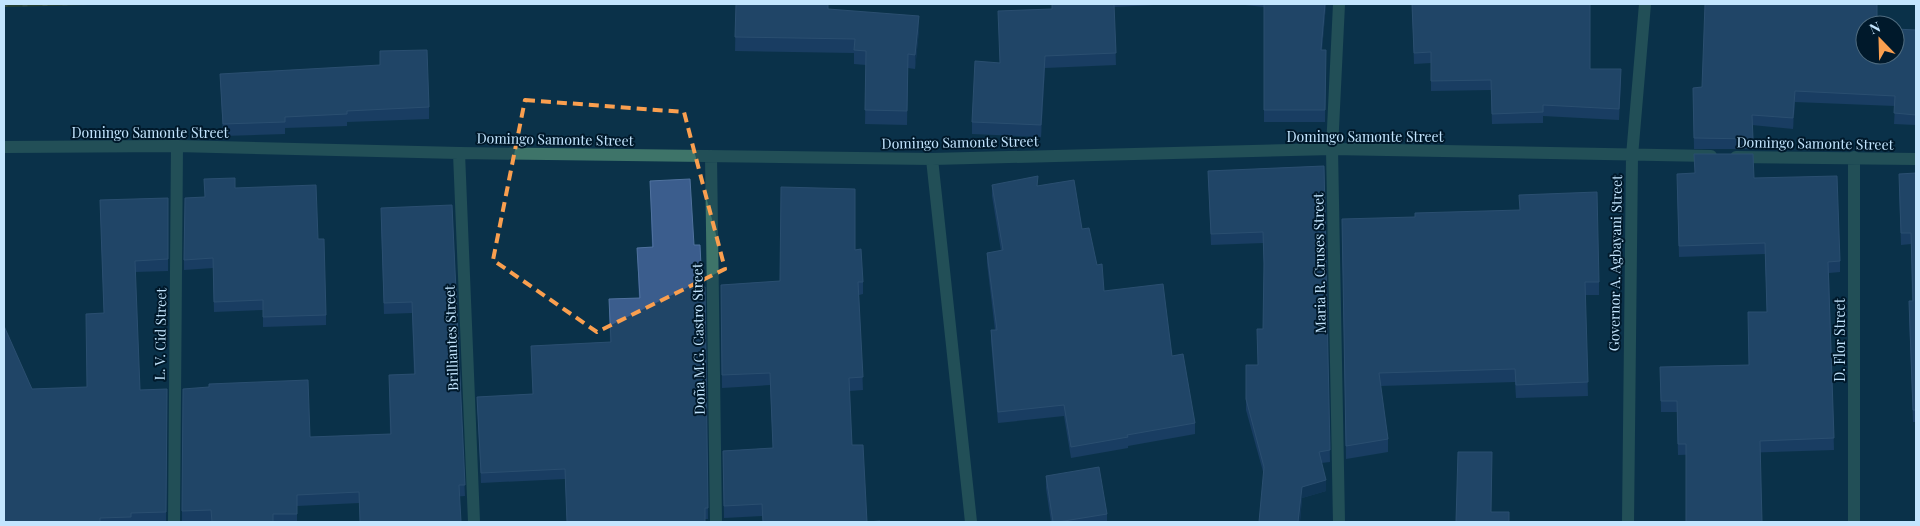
<svg xmlns="http://www.w3.org/2000/svg" width="1920" height="526" viewBox="0 0 1920 526" font-family="'Playfair Display',serif">
<style>
.cemetery{fill:url(#cemetery-stones)}
.lines{fill:none;stroke-linecap:round;stroke-linejoin:round}
.street{stroke:#3e7469;stroke-width:12}
.wall{fill:#2a4c80}
.shaded-wall{fill:#173b64}
.building{fill:#3b5d8d;stroke:#50729f}
.marked{fill:none;stroke:#fa9f4f;stroke-width:4;stroke-dasharray:10 6;stroke-linejoin:round}
.labels{text-anchor:middle;dominant-baseline:central;stroke-width:4;stroke-linejoin:round;paint-order:stroke}
.street-label{font-size:14px;fill:#c3e5fe;stroke:#00192b}
</style>
<defs>
<pattern id="cemetery-stones" width="16" height="16" patternUnits="userSpaceOnUse" patternTransform="scale(1.25)"><rect width="16" height="16" fill="#4a5515"/><path d="M2 7V4a2 2 0 0 1 4 0v3zM10 15v-3a2 2 0 0 1 4 0v3z" fill="#626d38"/></pattern>
</defs>
<rect width="100%" height="100%" fill="#0b3249"/>
<!-- cemetery -->
<path class="cemetery" d="M4,4H130L4,7Z"/>
<g class="lines">
<!-- street -->
<path class="street" d="M1339,4L1332,149L1339,522
M4,147L177,146L459,153L932,159L1332,149L1711,156
M459,153L474,522
M711,156L716,522
M1736,157L1916,159
M1854,157V522
M932,159L971,522
M174,522L177,146
M1628,522L1632,156L1645,4"/>
</g>
<!-- wall -->
<path class="wall" d="M736,4L828,9L919,30L915,69L908,68L907,125L865,124L866,65L854,64V53L735,51Z
M1052,4H1174L1114,7L1116,65L1045,68L1041,137L972,134V122L1000,63L1052,9Z
M1245,4H1326L1322,50H1326L1325,122H1264V7L1245,5Z
M1412,4L1621,80L1619,120L1543,116V123L1492,124L1491,90L1431,91V63L1414,64Z
M1916,30V125L1894,124L1895,106L1795,102L1793,129L1752,125L1753,149H1694L1693,88L1702,87L1865,55Z
M220,74L429,107V119L347,122V126L285,128V134L223,136Z
M1324,166L1330,462L1321,463L1326,491L1302,498L1300,522H1259L1264,475L1246,410V365H1258L1263,329L1264,272L1263,243L1211,245L1208,171Z
M1916,173V422H1913L1909,313L1912,301L1911,244L1901,245L1899,185Z
M1754,178L1840,261V272L1829,273L1834,450L1678,455L1677,412H1661L1660,367L1749,365L1767,312L1765,254L1679,257L1677,185Z
M650,181L694,245L702,287H705L708,519H705V522H567L565,479L481,483L477,397L533,394L531,346L610,342L609,299L639,298L637,248L652,247Z
M992,185L1038,186L1082,229L1097,265L1104,291L1172,356L1195,423V434L1128,446V448L1071,458L1064,416L998,423L991,341V330H995L987,263V253L1001,251L992,196Z
M235,188L318,239L326,315V325L263,327V310L214,312L213,268L184,270V260L204,197Z
M168,198V271L135,272L140,390L167,389L166,522H4L32,389L87,387L104,313L100,200Z
M452,205L465,496L359,503L297,506V522H182V511L310,437L390,434L389,375L414,374L412,313L384,314L381,219Z
M1342,219L1599,282V295H1585L1588,396L1516,398L1515,382L1380,386L1388,439V452L1346,459Z
M855,250L863,282V294L859,295L863,390L849,391L852,445L867,522H880H763L762,516L724,518L723,451L773,448L770,385L722,388L721,285L780,281Z
M1046,476L1107,514V522H1051L1046,488Z"/>
<!-- shaded-wall -->
<path class="shaded-wall" d="M1325,4H1326L1321,62V50Z
M919,16V30L915,69V55Z
M1045,56V68L1041,137V125Z
M1795,91V102L1793,129V118Z
M1326,480V491L1302,498L1300,522H1298L1302,487Z"/>
<!-- building -->
<path class="building" d="M736,4H828V9L919,16L915,55L908,54L907,111L865,110L866,51L854,50L855,39L735,37Z
M1052,4H1114L1116,53L1045,56L1041,125L972,122L975,61L1000,63L998,11L1052,9Z
M1264,4H1325L1321,50H1326L1325,110H1264Z
M1412,4H1590V69H1621L1619,109L1543,105V112L1492,114L1491,80L1431,81V52L1414,53Z
M1705,4H1877V25H1865V55H1895V29L1916,30V115L1894,113L1895,96L1795,91L1793,118L1752,115L1753,139L1694,138L1693,88L1702,87Z
M427,50L429,107L347,111V114L285,117V122L223,124L220,74L380,65V51Z
M1694,154H1753L1754,178L1837,176L1840,261L1828,262L1834,438L1760,441L1762,522H1686V444H1678L1677,401H1661L1660,367L1749,365L1748,312H1767L1765,243L1679,246L1677,174L1695,173Z
M1324,166L1330,450L1319,452L1326,480L1302,487L1298,522H1259L1264,467L1246,399V365H1258L1257,329H1263L1264,263L1263,232L1211,234L1208,171Z
M1916,173V410H1913L1909,301H1913L1911,233H1901L1899,174Z
M1038,176L1037,186L1074,180L1082,229L1089,228L1097,265L1102,264L1104,291L1163,284L1172,356L1183,354L1195,423L1127,435L1128,437L1071,447L1064,405L998,412L991,330H997L987,253L1003,250L992,185Z
M235,178V188L316,185L318,239H324L326,315L263,317V300L214,302L213,258L184,260L185,198L205,197L204,179Z
M690,179L694,245H700L702,287H705L708,508H705V522H567L565,469L481,473L477,397L533,394L531,346L611,342L609,299L640,298L637,248L653,247L650,181Z
M781,187L855,189V250L861,249L863,282H858L863,377L849,378L852,445H863L867,522L880,521V522H763L762,504L724,506L723,451L773,448L770,373L722,375L721,285L780,281Z
M1597,192L1599,282H1585L1588,382L1516,385L1515,369L1379,373L1388,439L1346,446L1342,219L1415,217V213L1520,210L1519,195Z
M168,198V259L135,261L140,390L167,389L166,512L131,513V517L100,518V522H4V326L32,389L87,387L86,314L104,313L100,200Z
M452,205L465,485H459L461,522H360L359,492L297,495V514H273V522H212L211,510L182,511L183,389L209,387V384L308,380L310,437L391,434L389,375L415,374L412,302L384,303L381,208Z
M1458,452H1492L1491,512H1509V522H1456Z
M1099,467L1107,514L1058,522H1053L1046,476Z"/>
<!-- marked area -->
<path d="M0 0H1920V526H0ZM525,100L684,112L725,269L597,332L493,260Z" fill="#0b3249" fill-opacity=".55" fill-rule="evenodd"/>
<path class="marked" d="M525,100L684,112L725,269L597,332L493,260Z"/>
<g class="labels">
<!-- street labels -->
<g class="street-label">
<text x="150" y="132">Domingo Samonte Street</text>
<text x="1365" y="136">Domingo Samonte Street</text>
<text transform="translate(555 139) rotate(1)">Domingo Samonte Street</text>
<text transform="translate(960 142) rotate(-1)">Domingo Samonte Street</text>
<text transform="translate(1815 143) rotate(1)">Domingo Samonte Street</text>
<text transform="translate(1319 263) rotate(-91)">Maria R. Cruses Street</text>
<text transform="translate(1615 263) rotate(-89)">Governor A. Agbayani Street</text>
<text transform="translate(160 334) rotate(-89)">L. V. Cid Street</text>
<text transform="translate(451 338) rotate(-92)">Brilliantes Street</text>
<text transform="translate(698 339) rotate(-91)">Doña M.G. Castro Street</text>
<text transform="translate(1839 340) rotate(-90)">D. Flor Street</text>
</g>
</g>
<!-- border -->
<rect width="1920" height="526" fill="none" stroke="#c3e5fe" stroke-width="10"/>
<!-- north arrow -->
<g transform="translate(1880 40) rotate(337)"><circle r="24" fill="#00192b" stroke="#4e6b7f"/>
<path d="M0-4L9 19L0 12L-9 19Z" fill="#fa9f4f"/>
<text y="-8" font-size="14" font-weight="bold" text-anchor="middle" fill="#c3e5fe">N</text>
</g>
</svg>
